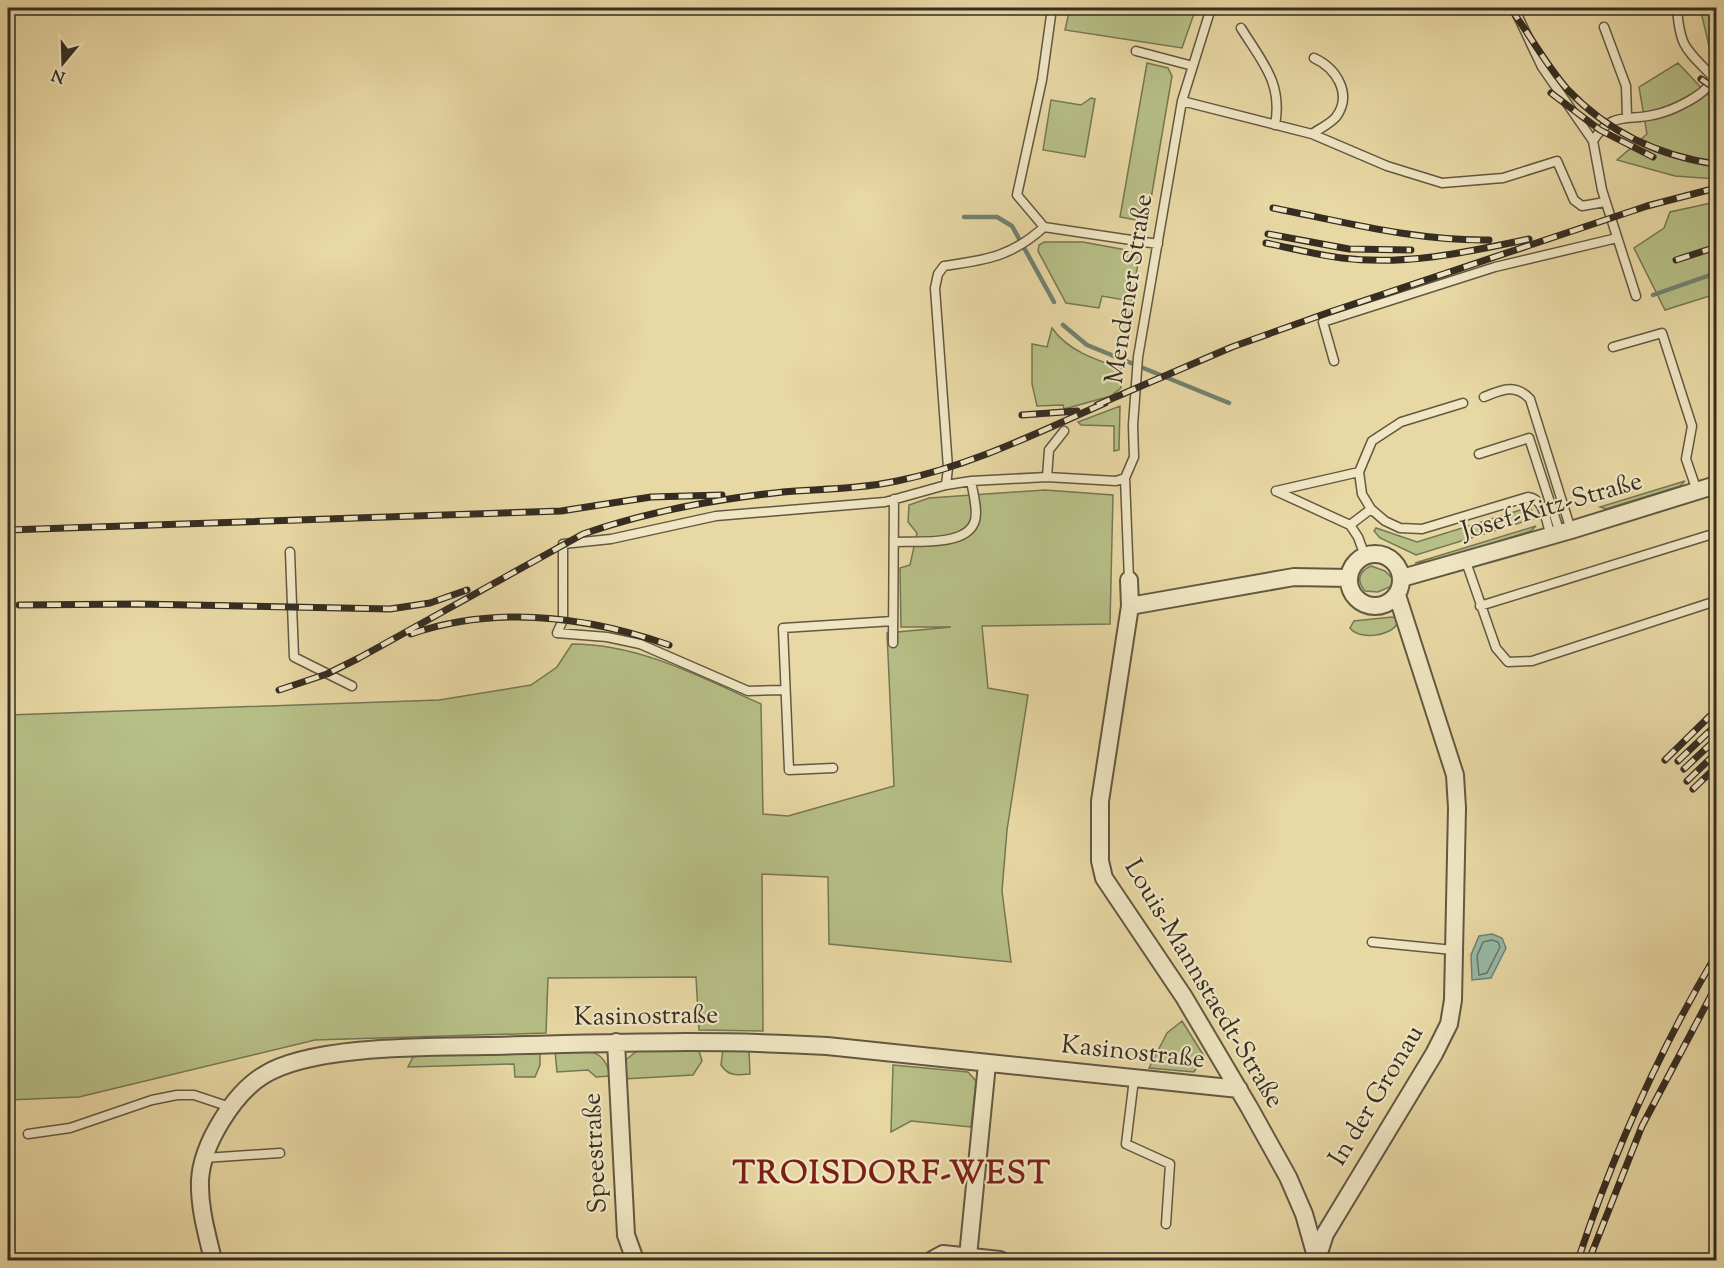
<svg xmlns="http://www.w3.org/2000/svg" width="1724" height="1268" viewBox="0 0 1724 1268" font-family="'Sorts Mill Goudy',serif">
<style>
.green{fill:#b6bf86;stroke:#767654;stroke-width:1.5}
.water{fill:#97baa6;stroke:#708271;stroke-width:1.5}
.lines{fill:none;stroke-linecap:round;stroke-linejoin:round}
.shore{stroke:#667464;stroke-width:1.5}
.stream{stroke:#708271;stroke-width:4.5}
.service-casing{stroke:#625842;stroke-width:11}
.minor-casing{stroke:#625842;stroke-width:20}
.service{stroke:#f0e6c4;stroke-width:8}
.minor{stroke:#f0e6c4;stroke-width:16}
.rail-casing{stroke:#352d22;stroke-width:7}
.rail{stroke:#f0e6c4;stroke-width:4.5;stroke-dasharray:14;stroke-linecap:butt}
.labels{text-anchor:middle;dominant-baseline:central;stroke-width:4.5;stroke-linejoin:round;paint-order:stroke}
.street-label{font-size:26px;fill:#352d22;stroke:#f0e6c4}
.district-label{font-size:32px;font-weight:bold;letter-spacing:1.5px;fill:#7a1f14;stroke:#f0e6c4}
</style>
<rect width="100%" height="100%" fill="#e8d8a4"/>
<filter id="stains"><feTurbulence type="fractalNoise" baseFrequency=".00333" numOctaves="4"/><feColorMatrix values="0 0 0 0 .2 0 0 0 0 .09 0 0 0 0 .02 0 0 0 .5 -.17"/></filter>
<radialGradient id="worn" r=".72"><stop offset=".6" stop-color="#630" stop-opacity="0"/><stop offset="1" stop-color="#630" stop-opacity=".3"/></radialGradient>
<!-- green -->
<path class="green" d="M1070,8H1196L1182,48L1065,30Z
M1700,8H1716V74L1715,71Z
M1147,63L1168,68L1172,76L1147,222L1120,217Z
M1678,63L1708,95L1716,87V179L1675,176L1617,160L1647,134L1639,87Z
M1091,98L1095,99L1085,157L1043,150L1051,100L1081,105Z
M1716,202V294L1665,310L1634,248L1664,228L1670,212Z
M1044,242H1083L1137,252L1139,256L1130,314L1123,313L1125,300L1102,296L1099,308L1066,303L1038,251L1039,245Z
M1052,328C1068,351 1096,360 1121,368V388L1111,396L1064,409L1063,405L1037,406L1032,384V344L1047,347Z
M1120,406L1119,450L1114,451V426L1081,425L1078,422Z
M1685,481L1680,486L1606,509L1600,507Z
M1045,490L1113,495L1110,624L982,626L988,688L1028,695L1007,830L1002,891L1011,962L829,944L828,877L762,874L763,1031L699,1030L696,977L548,978L546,1033L315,1040L79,1097L8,1100V715L439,700L531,685L557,667L572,644C640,644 700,677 761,704L763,814L788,816L894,786L887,633L951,627H901L900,568L910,565L917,533L908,522L909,505L929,498Z
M1530,507L1536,518L1416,555L1380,538L1374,531L1376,528L1417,542Z
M1536,526L1531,531L1436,561L1415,563Z
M1371,566L1385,571L1394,580L1392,586L1378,592L1365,591C1356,581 1359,571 1371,566Z
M1392,617L1396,618L1397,624C1389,637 1359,640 1350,628L1354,621Z
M1182,1021L1204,1056L1194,1072L1149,1068L1167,1033Z
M723,1049L749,1050L750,1074C737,1075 729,1077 721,1065Z
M694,1050L699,1051L702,1061L693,1075L624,1079L623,1062L637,1051Z
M555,1051C581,1051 604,1044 610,1076L596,1077L588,1070L557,1072Z
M540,1052V1065L535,1077H515L514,1064L408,1067L413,1057L419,1055Z
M893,1065L968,1072L976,1081L971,1127L911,1121L891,1132Z"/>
<!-- water -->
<path class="water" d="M1492,934L1502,938L1506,948L1491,978L1472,980L1471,955L1479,936Z"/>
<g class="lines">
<!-- shore -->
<path class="shore" d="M1492,940L1498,942L1500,947L1487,973L1479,975L1477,956L1483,942Z"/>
<!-- stream -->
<path class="stream" d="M964,217H997L1012,226L1054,302
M1653,295L1716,273
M1063,325L1087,345L1229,403"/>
<defs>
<path id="service" d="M1052,8L1042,80L1017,195L1044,227L1158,244
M1514,8L1542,67L1593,141
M1604,27L1626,86L1627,116
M1241,28C1262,62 1283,83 1275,125
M1136,51L1193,66
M1182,101L1312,134L1387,166L1442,183L1503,178L1557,161L1574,200L1582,206L1605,202
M1312,134C1319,129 1330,124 1336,117C1353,94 1336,68 1314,58
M1636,296L1602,190L1593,141C1611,111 1627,121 1653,115C1669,112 1712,94 1712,76C1685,48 1680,47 1677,8
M1613,347L1662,333L1692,426L1686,459L1697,491
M1334,361L1323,322L1495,267L1617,238
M1484,397C1501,390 1515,383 1530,399L1571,530
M1463,403L1401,422L1372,441L1359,472L1362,494L1371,509L1385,521L1400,528L1422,529L1528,497C1545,499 1546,522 1551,536
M1479,454L1529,438L1560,533
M1047,477L1049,450L1064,431
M946,485L948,468L935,288L938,274L944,266C986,260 1011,257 1044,227
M1276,491L1359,472
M1276,491L1350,525
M895,542C916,541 965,546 974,523C979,513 973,493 971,481
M290,552L294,657L352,686
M1365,556L1358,537L1350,525L1371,509
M1465,559L1496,648L1508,662L1532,661L1716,601
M1129,580L1125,478L1134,457L1133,425L1138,357L1182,101L1211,8
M1480,606L1716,533
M893,643L894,499
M785,690L748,691L640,644L607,637L557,633L563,620V544L611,539L716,516L885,502L946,485L971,481L1047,477L1116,481L1125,478
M833,768L789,770L783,628L893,621
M1372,942L1453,950
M1134,1079L1126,1144L1170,1164L1166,1224
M28,1134L70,1128L152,1100L177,1095H194L230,1107
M205,1158L280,1153"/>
<path id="minor" d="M1349 580a26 26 0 1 1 52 0a26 26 0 1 1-52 0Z
M1402,578L1571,530L1716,485
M1129,580L1130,606L1100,801V861L1104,878L1184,997L1249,1107L1288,1177L1304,1214L1317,1260
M1130,606L1294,577L1349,578
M616,1042L626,1235L635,1260
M968,1256L987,1064
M1317,1259L1325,1234L1434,1054L1449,1024L1453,1000L1457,808L1455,775L1397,595
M213,1260C207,1234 199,1208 200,1180C202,1144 234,1093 264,1075C312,1045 429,1047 487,1046C600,1043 713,1039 827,1046L1239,1089
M932,1260L943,1254L1000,1260"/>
</defs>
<!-- service casing -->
<use href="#service" class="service-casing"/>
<!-- minor casing -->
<use href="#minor" class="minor-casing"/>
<!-- service -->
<use href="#service" class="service"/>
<!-- minor -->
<use href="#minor" class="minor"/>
<defs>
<path id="rail" d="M1510,8C1528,32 1548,68 1568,90C1608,132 1659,156 1716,164
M1701,79L1716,89
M1551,93L1600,130L1653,157
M1273,208C1345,222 1415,241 1489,240
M1268,234L1349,249L1411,250
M1266,243C1291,248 1317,255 1342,258C1405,266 1468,252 1529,239
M1676,260L1716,247
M1097,405L1232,347L1327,313L1647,206L1716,188
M1022,415L1077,411
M8,530L561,511L651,497L722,495
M19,605L138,604L390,609L430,603L467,590
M411,634C496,605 585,616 669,645
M279,690L327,674L359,658L583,534C646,512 716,499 783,492C821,489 859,489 897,481C970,466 1037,433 1105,403
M1665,760L1716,710
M1678,761L1716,725
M1684,769L1716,739
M1687,781L1716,753
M1693,789L1716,767
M1578,1260C1613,1154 1659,1051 1716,955
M1589,1260L1642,1126L1716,986"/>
</defs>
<!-- rail casing -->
<use href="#rail" class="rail-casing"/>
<!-- rail -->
<use href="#rail" class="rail"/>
</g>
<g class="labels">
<!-- street labels -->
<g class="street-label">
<text transform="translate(1130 289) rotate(-81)">Mendener Straße</text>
<text transform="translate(1552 507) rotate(-16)">Josef-Kitz-Straße</text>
<text transform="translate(1203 984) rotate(59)">Louis-Mannstaedt-Straße</text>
<text transform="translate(646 1017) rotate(-1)">Kasinostraße</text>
<text transform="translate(1133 1053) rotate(6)">Kasinostraße</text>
<text transform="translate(1377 1096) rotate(-59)">In der Gronau</text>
<text transform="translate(596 1153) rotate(-93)">Speestraße</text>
</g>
<!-- district labels -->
<g class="district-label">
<text x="892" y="1175">TROISDORF-WEST</text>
</g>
</g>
<!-- margin -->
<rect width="1724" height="1268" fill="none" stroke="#e8d8a4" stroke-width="30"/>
<rect x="9" y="9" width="1706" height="1250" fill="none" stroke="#352d22" stroke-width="3"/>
<rect x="15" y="15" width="1694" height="1238" fill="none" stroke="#352d22" stroke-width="1.5"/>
<!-- north arrow -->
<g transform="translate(63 63) rotate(199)" stroke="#f0e6c4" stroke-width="4.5" paint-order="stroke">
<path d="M0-4.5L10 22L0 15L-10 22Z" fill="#352d22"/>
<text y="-9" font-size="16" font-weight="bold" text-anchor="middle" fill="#352d22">N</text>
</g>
<rect width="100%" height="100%" filter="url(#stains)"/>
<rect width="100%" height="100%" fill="url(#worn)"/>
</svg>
